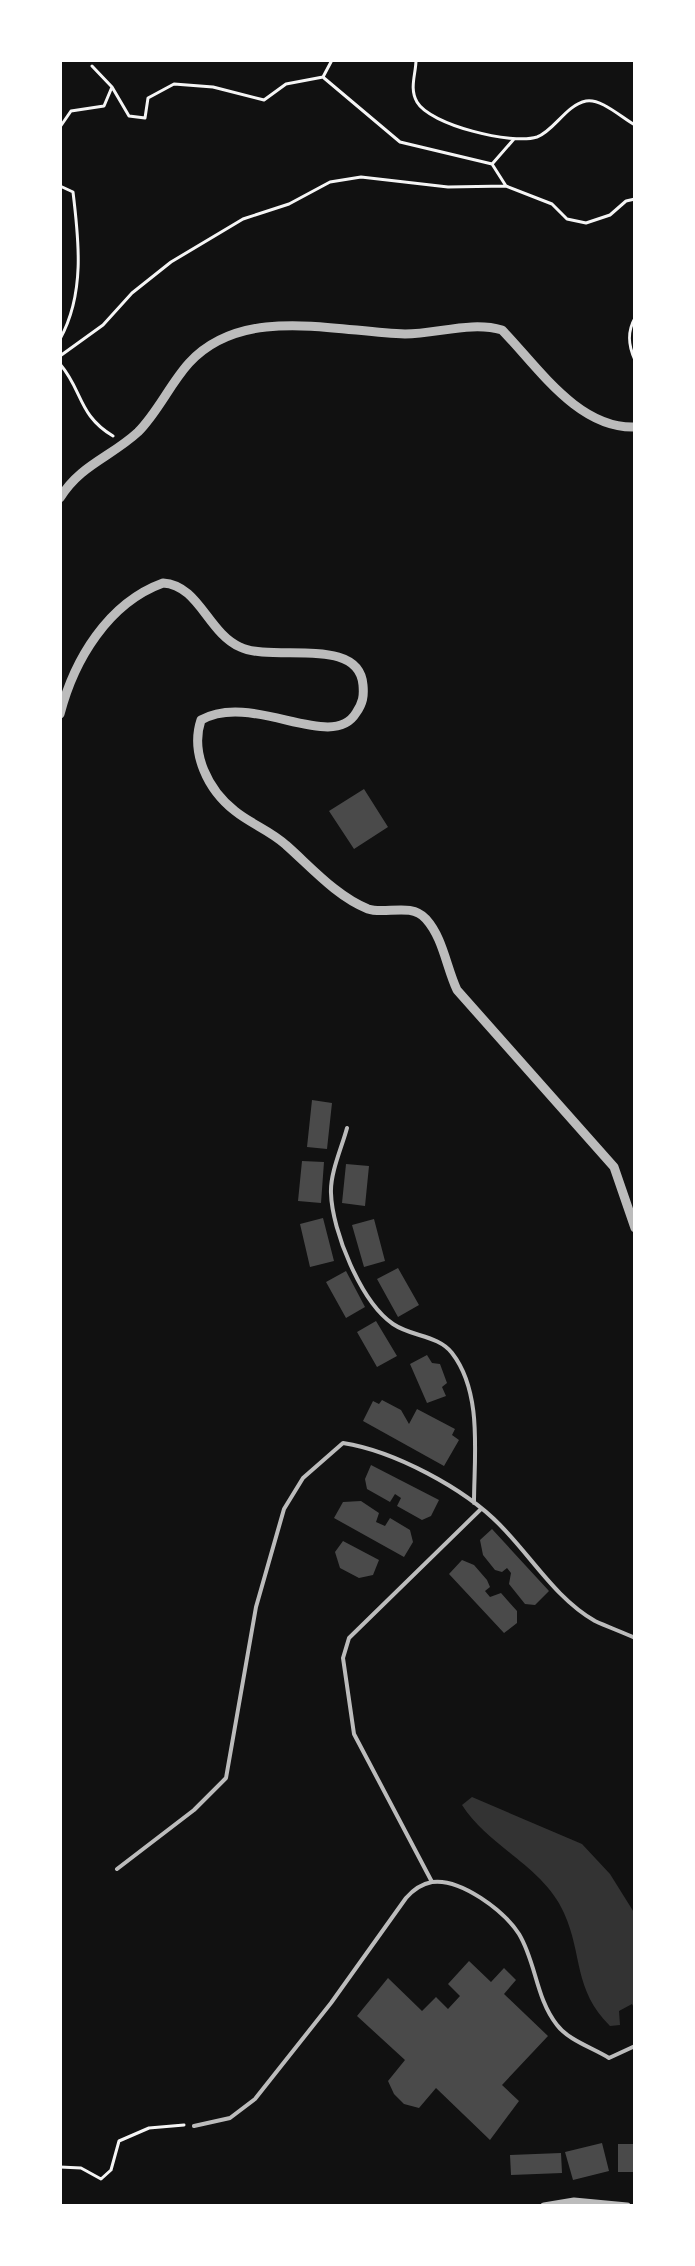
<svg xmlns="http://www.w3.org/2000/svg" width="695" height="2266" viewBox="0 0 695 2266" font-family="'PT Sans Narrow',sans-serif">
<style>
.water{fill:#333}
.building{fill:#4a4a4a}
.lines{fill:none;stroke-linecap:round;stroke-linejoin:round}
.path{stroke:#f5f5f5;stroke-width:3}
.service{stroke:#bcbcbc;stroke-width:4}
.minor{stroke:#bcbcbc;stroke-width:7}
.tertiary{stroke:#bcbcbc;stroke-width:9}
</style>
<rect width="100%" height="100%" fill="#111"/>
<!-- water -->
<path class="water" d="M472,1797L582,1844L610,1874L635,1914V2010L632,2004L619,2011L620,2025L610,2026C573,1989 583,1955 564,1913C544,1867 489,1847 462,1805Z"/>
<!-- building -->
<path class="building" d="M364,789L388,827L354,849L329,811Z
M312,1100L332,1103L327,1149L307,1147Z
M302,1161L324,1162L321,1203L298,1201Z
M346,1164L369,1166L365,1206L342,1203Z
M323,1218L334,1261L310,1267L300,1224Z
M374,1219L385,1261L364,1267L352,1225Z
M398,1268L419,1305L398,1317L377,1279Z
M346,1271L365,1307L346,1318L326,1282Z
M376,1321L397,1356L377,1367L357,1332Z
M427,1355L432,1363L440,1364L447,1383L442,1387L446,1396L427,1403L410,1364Z
M382,1400L401,1410L409,1424L417,1409L455,1429L452,1435L459,1440L444,1466L363,1421L373,1401L379,1404Z
M371,1465L439,1500L431,1516L422,1520L397,1506L401,1498L395,1494L390,1502L367,1489L365,1479Z
M361,1501L379,1513L376,1522L385,1526L390,1518L410,1530L413,1542L404,1557L334,1518L343,1502Z
M492,1529L549,1591L535,1605L525,1604L509,1584L511,1573L507,1568L502,1572L495,1570L483,1555L480,1540Z
M343,1541L379,1560L373,1575L359,1578L340,1568L335,1552Z
M462,1560L474,1565L487,1580L490,1587L485,1591L490,1597L501,1593L517,1611V1623L504,1633L449,1574Z
M469,1961L491,1982L504,1968L516,1980L504,1994L548,2036L502,2085L519,2101L490,2140L436,2088L419,2108L404,2104L394,2094L388,2081L405,2060L357,2016L388,1978L422,2011L436,1997L448,2009L460,1996L448,1984Z
M602,2143L609,2171L573,2180L565,2152Z
M618,2144H635V2172H618Z
M561,2153L562,2173L511,2175L510,2155Z"/>
<g class="lines">
<!-- path -->
<path class="path" d="M416,60C416,74 409,88 417,102C430,125 512,145 537,137C554,131 566,105 586,101C601,98 622,118 635,125
M92,66L112,87
M324,78L400,142L492,164L506,186
M60,127L71,111L104,106L112,87L129,116L145,118L148,98L174,84L213,87L264,100L286,84L323,77L332,60
M493,163L514,139
M60,186L73,192C79,241 85,294 60,339
M635,318C627,332 628,345 635,360
M60,356L103,325L132,293L171,262L243,219L289,204L330,182L361,177L448,187L506,186L552,204L567,219L586,223L610,215L626,201L635,199
M60,364C83,391 78,415 113,436
M60,2167L81,2168L101,2179L111,2170L119,2141L149,2128L184,2125"/>
<!-- service -->
<path class="service" d="M347,1128C342,1147 330,1173 331,1193C332,1231 361,1302 393,1324C412,1337 438,1335 452,1353C483,1393 474,1456 474,1503
M117,1869L194,1810L226,1778L256,1607L284,1509L303,1478L343,1443C394,1451 464,1488 500,1525C531,1556 556,1599 595,1621C608,1627 622,1632 635,1638
M432,1882L354,1734L343,1658L349,1638L481,1509
M194,2126L230,2118L255,2099L331,2003L406,1898C413,1890 421,1884 432,1882C461,1878 504,1911 519,1934C536,1962 536,1999 557,2025C568,2040 593,2048 609,2058L635,2046"/>
<!-- minor -->
<path class="minor" d="M544,2206L574,2201L627,2206"/>
<!-- tertiary -->
<path class="tertiary" d="M60,498C80,465 111,457 138,432C158,412 170,384 189,363C243,304 336,332 405,334C437,334 471,321 502,330C538,367 578,429 635,427
M60,714C74,660 108,603 163,583C199,585 208,633 240,647C273,663 359,635 363,685C364,696 363,703 356,713C332,753 252,691 201,720C190,753 208,790 235,811C251,824 271,831 286,845C311,867 336,896 368,909C385,915 411,902 426,919C443,938 446,966 457,990L614,1167L635,1228"/>
</g>
<!-- border -->
<rect width="695" height="2266" fill="none" stroke="#ffffff" stroke-width="124"/>
</svg>
